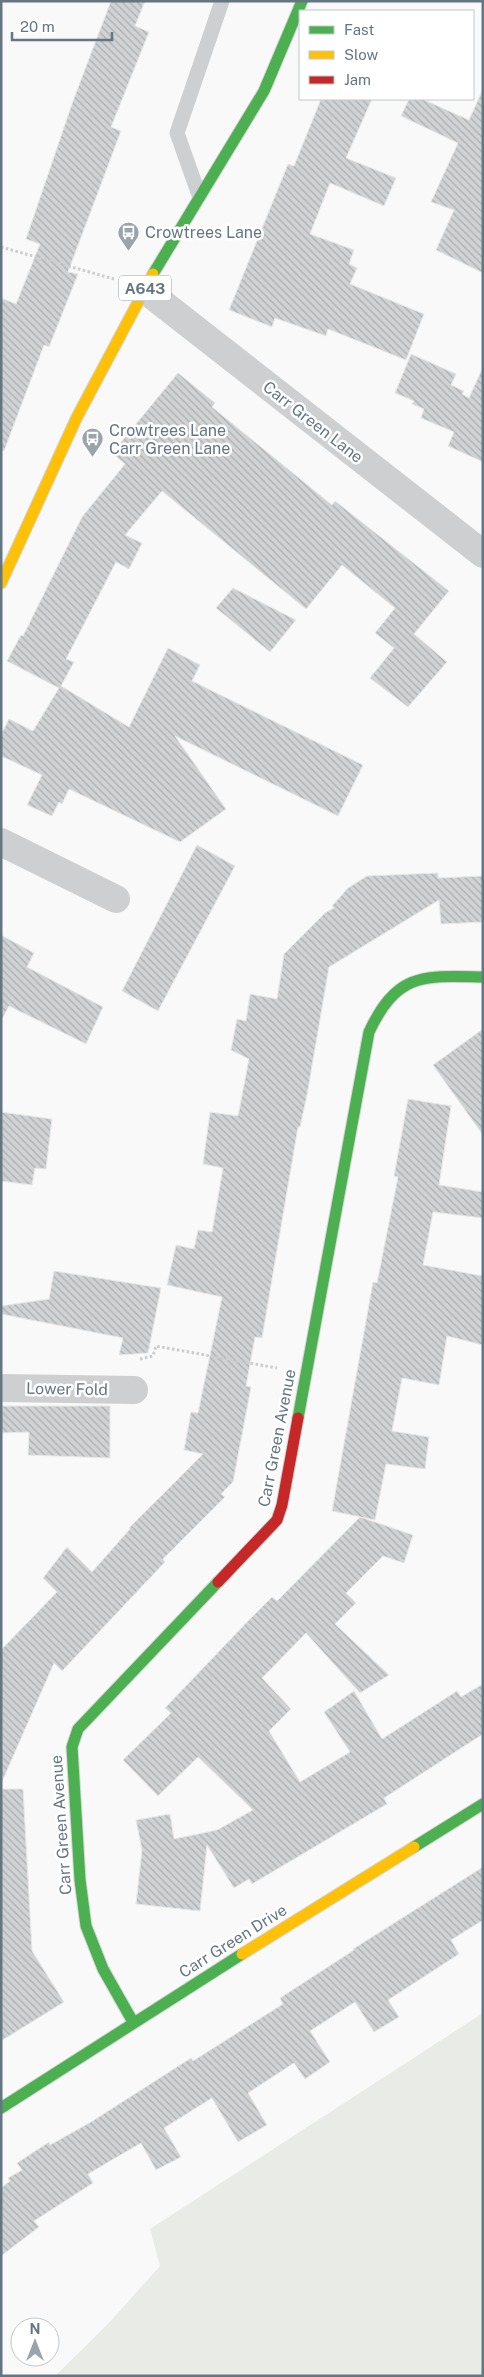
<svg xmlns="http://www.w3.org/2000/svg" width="484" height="2377" viewBox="0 0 484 2377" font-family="'Public Sans',sans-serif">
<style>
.grass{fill:#e8ebe6}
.building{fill:url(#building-back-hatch);stroke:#e8e8e8}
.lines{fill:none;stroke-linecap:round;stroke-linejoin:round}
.fast-casing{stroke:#d5d6d7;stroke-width:13}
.slow-casing{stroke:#d5d6d7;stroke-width:13}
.jam-casing{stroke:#d5d6d7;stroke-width:13}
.path{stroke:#cbcccd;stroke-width:3;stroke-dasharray:2.5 2.5;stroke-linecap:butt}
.lane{stroke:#cecfd0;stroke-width:15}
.street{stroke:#cecfd0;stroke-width:28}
.fast{stroke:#4caf50;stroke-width:11}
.slow{stroke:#ffc107;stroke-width:11}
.jam{stroke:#c62828;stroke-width:11}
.labels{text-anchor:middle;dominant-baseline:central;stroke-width:5;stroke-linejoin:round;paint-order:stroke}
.shield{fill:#fff;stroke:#939fa8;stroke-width:1}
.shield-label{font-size:15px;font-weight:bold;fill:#657683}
.poi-label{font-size:16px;fill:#657683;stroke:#fff;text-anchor:start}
.street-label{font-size:16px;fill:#657683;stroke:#fff}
</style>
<defs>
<pattern id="building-back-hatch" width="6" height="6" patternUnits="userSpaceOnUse" patternTransform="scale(1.25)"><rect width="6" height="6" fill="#d0d2d3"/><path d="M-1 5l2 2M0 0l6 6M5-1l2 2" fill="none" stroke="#acafb1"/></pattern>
</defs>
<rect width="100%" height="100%" fill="#f9f9f9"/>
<!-- grass -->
<path class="grass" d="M483,2013V2376H55L107,2325L160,2266L150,2229Z"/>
<!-- building -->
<path class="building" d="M111,1H145L135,26L149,32L111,127L121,131L68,272L78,274L49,347L44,345L4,451H1V298L16,304L40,244L26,239L73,101Z
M483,89V273L436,250L454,210L431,202L458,143L401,116L409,99H422L469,120Z
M321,99H372L346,158L396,178L384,206L330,183L310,234L354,250L349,264L357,268L350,284L424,314L406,360L328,329L326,336L275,318L272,327L229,310L288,164L294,166Z
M411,354L456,374L451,385L464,391L462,394L469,398L483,367V462L448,446L454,432L421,418L424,409L412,404L414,401L395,393Z
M178,373L215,403L212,407L332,505L335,501L449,591L414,634L447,662L408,707L370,678L394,648L375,633L395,608L342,565L306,609L162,491L125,535L142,543L129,569L116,562L66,659L74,662L61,686L129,727L168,648L200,665L192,681L363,765L338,816L175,736L226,809L180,842L69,789L62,804L59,802L52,816L27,805L42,775L1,756V735L9,719L33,731L59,688L7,661L21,635L23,636L82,517L125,464L112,453Z
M233,588L296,620L270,652L216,608Z
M197,845L235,866L158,1011L122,991Z
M438,873V878L483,876V922L441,924L439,900L329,967L307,1095L300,1127H298L262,1338L255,1337L246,1386L251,1387L233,1482L221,1494L225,1497L163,1559L165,1562L62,1671L54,1663L1,1784V1650L57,1592L43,1578L67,1547L92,1572L130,1529L129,1528L203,1454L184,1450L191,1412L198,1413L222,1297L167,1285L176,1245L194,1249L198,1230L212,1232L223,1168L203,1164L210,1112L238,1116L249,1059L231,1050L237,1019L246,1021L250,994L277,999L284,954L325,913L334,908L332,906L348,888L367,876Z
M1,935L34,953L27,967L103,1007L86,1044L9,1006L1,1021Z
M483,1029V1135L433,1065Z
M408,1099L451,1106L439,1185L483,1192V1218L433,1212L423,1265L483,1276V1345L447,1336L439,1385L402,1378L392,1431L429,1437L425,1469L386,1464L375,1520L332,1511L373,1282L377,1283L398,1177L394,1176Z
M1,1112L52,1119L46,1169L35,1168L32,1185L1,1181Z
M54,1271L161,1288L148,1353L119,1355L123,1338L1,1314V1306L49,1299Z
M1,1406H110V1458L28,1455L29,1432L1,1433Z
M360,1517L413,1535L404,1563L383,1556L346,1593L356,1603L335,1624L389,1675L360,1693L306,1633L262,1678L291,1709L269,1731L300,1782L350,1752L324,1712L354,1691L382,1739L457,1691L461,1697L483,1684V1734L384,1798L387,1804L252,1884L249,1879L234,1888L207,1845L200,1911L136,1904L142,1850L136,1820L170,1814L174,1839L217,1830L253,1810L198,1757L158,1796L123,1760L171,1713L165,1708L249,1620L272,1597L277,1601Z
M1,1789H23L32,1951L64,2002L1,2041Z
M483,1867V1920L451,1940L459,1954L388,2000L399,2017L374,2032L355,2002L310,2031L330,2062L305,2079L294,2063L248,2093L267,2125L238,2142L212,2098L164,2128L181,2157L156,2170L141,2143L88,2174L93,2183L34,2221L39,2227L1,2256V2188L10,2181L8,2178L22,2170L17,2163L49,2142L50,2145L91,2122L191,2058L193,2061L283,2004L280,1998L354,1950L353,1949Z"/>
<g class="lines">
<defs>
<path id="fast" d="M153,274L264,91L302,1
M298,1418L369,1032C398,971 424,976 483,977
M414,1847L483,1804
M133,2022L103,1969L86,1926L80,1880L72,1747L78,1729L218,1582
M1,2108L242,1954"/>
<path id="slow" d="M1,583L77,417L153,274
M242,1954L414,1847"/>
<path id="jam" d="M218,1582L277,1520L282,1505L298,1418"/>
</defs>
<!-- fast casing -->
<use href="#fast" class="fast-casing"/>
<!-- slow casing -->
<use href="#slow" class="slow-casing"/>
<!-- jam casing -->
<use href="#jam" class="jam-casing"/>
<!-- path -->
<path class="path" d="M1,247L114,279
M140,1359L153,1356L156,1346L277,1368"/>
<!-- lane -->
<path class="lane" d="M199,195L177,133L222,1"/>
<!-- street -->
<path class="street" d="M144,289L483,554
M1,842L116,899
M1,1388L134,1390"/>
<!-- fast -->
<use href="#fast" class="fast"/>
<!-- slow -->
<use href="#slow" class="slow"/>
<!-- jam -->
<use href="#jam" class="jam"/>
</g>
<!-- icons -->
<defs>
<symbol id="bus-pin" viewBox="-11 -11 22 30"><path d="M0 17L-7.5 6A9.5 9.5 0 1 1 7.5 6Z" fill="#99a4ac" stroke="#fff"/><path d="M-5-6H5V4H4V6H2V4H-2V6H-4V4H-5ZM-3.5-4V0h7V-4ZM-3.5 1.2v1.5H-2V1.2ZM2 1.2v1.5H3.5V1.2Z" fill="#fff"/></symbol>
</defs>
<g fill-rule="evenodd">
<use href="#bus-pin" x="116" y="220" width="25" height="34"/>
<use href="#bus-pin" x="80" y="426" width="25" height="34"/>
</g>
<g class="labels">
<!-- shield labels -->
<rect class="shield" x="119" y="275.5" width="52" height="25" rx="4"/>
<g class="shield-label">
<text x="145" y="288">A643</text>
</g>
<!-- poi labels -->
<g class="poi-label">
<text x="145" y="232">Crowtrees Lane</text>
<text x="109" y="430">Crowtrees Lane<tspan x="109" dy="18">Carr Green Lane</tspan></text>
</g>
<!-- street labels -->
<g class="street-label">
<text transform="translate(313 422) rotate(38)">Carr Green Lane</text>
<text transform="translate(67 1389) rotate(1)">Lower Fold</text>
<text transform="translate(277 1438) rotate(-79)">Carr Green Avenue</text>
<text transform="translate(61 1825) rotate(-94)">Carr Green Avenue</text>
<text transform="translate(233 1941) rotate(-32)">Carr Green Drive</text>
</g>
</g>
<!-- border -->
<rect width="484" height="2377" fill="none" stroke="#657683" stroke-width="5"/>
<!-- legend -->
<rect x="299" y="10" width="175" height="90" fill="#ffffff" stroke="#c1c8cd"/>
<rect x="309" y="26" width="25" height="8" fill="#4caf50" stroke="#c1c8cd"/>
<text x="344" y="35" font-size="15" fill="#657683">Fast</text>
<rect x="309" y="51" width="25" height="8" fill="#ffc107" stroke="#c1c8cd"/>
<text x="344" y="60" font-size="15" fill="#657683">Slow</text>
<rect x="309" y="76" width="25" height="8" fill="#c62828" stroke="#c1c8cd"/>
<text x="344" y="85" font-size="15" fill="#657683">Jam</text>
<!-- north arrow -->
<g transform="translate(35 2342)"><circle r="24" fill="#ffffff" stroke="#c1c8cd"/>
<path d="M0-4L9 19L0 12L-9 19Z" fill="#99a4ac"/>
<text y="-8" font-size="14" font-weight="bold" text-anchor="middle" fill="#657683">N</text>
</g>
<!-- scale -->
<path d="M12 32v8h100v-8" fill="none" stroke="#657683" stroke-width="2.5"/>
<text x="20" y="32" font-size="15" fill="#657683" stroke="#ffffff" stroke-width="4" paint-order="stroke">20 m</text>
</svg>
